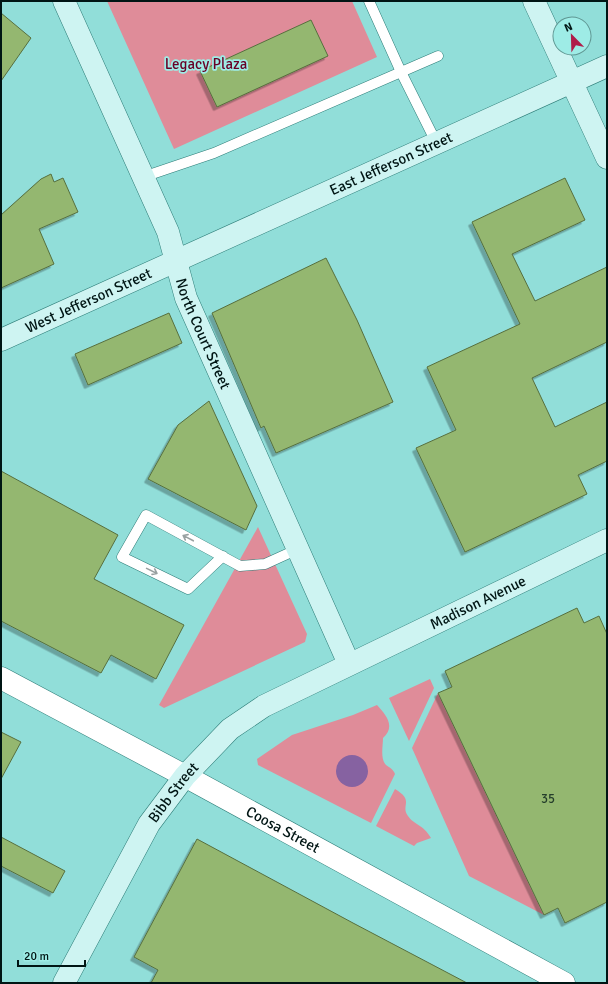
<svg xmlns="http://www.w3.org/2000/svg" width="608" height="984" viewBox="0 0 608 984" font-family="Signika,sans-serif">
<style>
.green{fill:#df8c99}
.water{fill:#8662a1}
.building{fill:#94b770;stroke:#576f3e;filter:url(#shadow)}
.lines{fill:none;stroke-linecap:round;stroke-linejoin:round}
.service-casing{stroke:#2d7d78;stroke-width:11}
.tertiary-casing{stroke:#2d7d78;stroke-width:23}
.secondary-casing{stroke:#2d7d78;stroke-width:23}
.service{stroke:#fff;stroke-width:10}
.tertiary{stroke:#fff;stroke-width:22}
.secondary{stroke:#cef4f2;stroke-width:22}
.oneway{stroke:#99a1a1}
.labels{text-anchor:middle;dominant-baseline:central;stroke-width:3.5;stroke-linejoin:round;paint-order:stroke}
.number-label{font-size:13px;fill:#253e2b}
.park-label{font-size:15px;fill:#680026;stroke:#9eece6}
.street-label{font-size:15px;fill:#001514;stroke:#9eece6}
</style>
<defs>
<filter id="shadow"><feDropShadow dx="-3.5" dy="3.5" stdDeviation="0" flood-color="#0004"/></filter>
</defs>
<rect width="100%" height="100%" fill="#91ded9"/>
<!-- green -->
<path class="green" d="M107,1H352L377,57L174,149Z
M258,527L307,634L305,642L164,708L159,705Z
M430,679L434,688L409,741L389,698Z
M438,693L544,915L469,876L412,748Z
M377,705C386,715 396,726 383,738C383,746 380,759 386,765C390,768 393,769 395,774L371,823L258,765L257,759L292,735L353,715Z
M395,789C415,801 400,805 408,816C414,825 423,824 431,838L417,843L414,846L376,826Z"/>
<!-- water -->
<path class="water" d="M336 771a16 16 0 1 1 32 0a16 16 0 1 1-32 0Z"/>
<!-- building -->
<path class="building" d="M1,13L31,38L1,81Z
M311,20L328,56L217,107L200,71Z
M51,174L54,182L63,178L78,212L39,229L54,264L1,288V215L41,179Z
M565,178L585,220L512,254L535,301L607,267V342L532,378L555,427L607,402V461L578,475L587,494L465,552L416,448L456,430L427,367L520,324L472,222Z
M326,258L357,320L393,402L276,453L264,426L261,428L212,313Z
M169,313L182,343L88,385L75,354Z
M209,401L257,506L246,530L148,479L178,425Z
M1,471L118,535L94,579L184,625L156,679L111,655L101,673L1,621Z
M577,608L584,623L599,616L607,634V902L565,923L558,908L544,915L438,693L452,687L445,671Z
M1,732L21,742L1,779Z
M1,837L65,871L53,893L1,866Z
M197,839L353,923L467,983H151L158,970L134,957Z"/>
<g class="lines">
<defs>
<path id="service" d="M369,1L401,72L437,144
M143,177L214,153L438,56
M223,556L188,589L122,557L146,515L240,566L265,564L298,549"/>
<g id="tertiary">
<path id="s1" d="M1,678L185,776L564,983"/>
</g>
<g id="secondary">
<path id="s2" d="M64,1L168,232L186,298L349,664"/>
<path d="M534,1L607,158"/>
<path id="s3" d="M1,340L607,66"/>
<path id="s4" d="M64,983L149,824L185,776L230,729L264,706L607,540"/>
</g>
</defs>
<!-- service casing -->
<use href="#service" class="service-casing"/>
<!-- tertiary casing -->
<use href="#tertiary" class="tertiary-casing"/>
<!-- secondary casing -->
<use href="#secondary" class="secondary-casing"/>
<!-- service -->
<use href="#service" class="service"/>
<!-- tertiary -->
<use href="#tertiary" class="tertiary"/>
<!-- secondary -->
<use href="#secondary" class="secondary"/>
</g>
<!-- one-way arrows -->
<defs><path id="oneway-shaft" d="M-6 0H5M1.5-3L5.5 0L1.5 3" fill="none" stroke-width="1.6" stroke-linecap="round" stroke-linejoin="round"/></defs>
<g class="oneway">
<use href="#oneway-shaft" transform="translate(188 538) rotate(-152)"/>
<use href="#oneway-shaft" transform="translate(152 571) rotate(26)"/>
</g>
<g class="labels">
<!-- number labels -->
<g class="number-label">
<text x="548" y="799">35</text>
</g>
<!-- park labels -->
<g class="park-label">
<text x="206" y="64">Legacy Plaza</text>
</g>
<!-- street labels -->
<g class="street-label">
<text stroke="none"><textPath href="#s3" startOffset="428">East Jefferson Street</textPath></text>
<text stroke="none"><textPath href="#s3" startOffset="96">West Jefferson Street</textPath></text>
<text stroke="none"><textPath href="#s2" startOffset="361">North Court Street</textPath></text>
<text stroke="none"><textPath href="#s4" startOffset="584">Madison Avenue</textPath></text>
<text stroke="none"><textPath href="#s4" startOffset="220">Bibb Street</textPath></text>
<text stroke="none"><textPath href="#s1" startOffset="320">Coosa Street</textPath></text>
</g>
</g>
<!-- border -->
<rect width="608" height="984" fill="none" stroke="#001514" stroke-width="4"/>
<!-- north arrow -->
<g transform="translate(572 36) rotate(337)"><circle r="19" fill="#9eece6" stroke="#5f9692"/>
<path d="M0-3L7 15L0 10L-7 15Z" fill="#af1d4a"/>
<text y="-6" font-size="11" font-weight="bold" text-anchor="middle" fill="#001514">N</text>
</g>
<!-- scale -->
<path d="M18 960v6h67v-6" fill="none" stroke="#001514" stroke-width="2"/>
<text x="24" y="960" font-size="12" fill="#001514" stroke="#9eece6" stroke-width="3" paint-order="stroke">20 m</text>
</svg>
